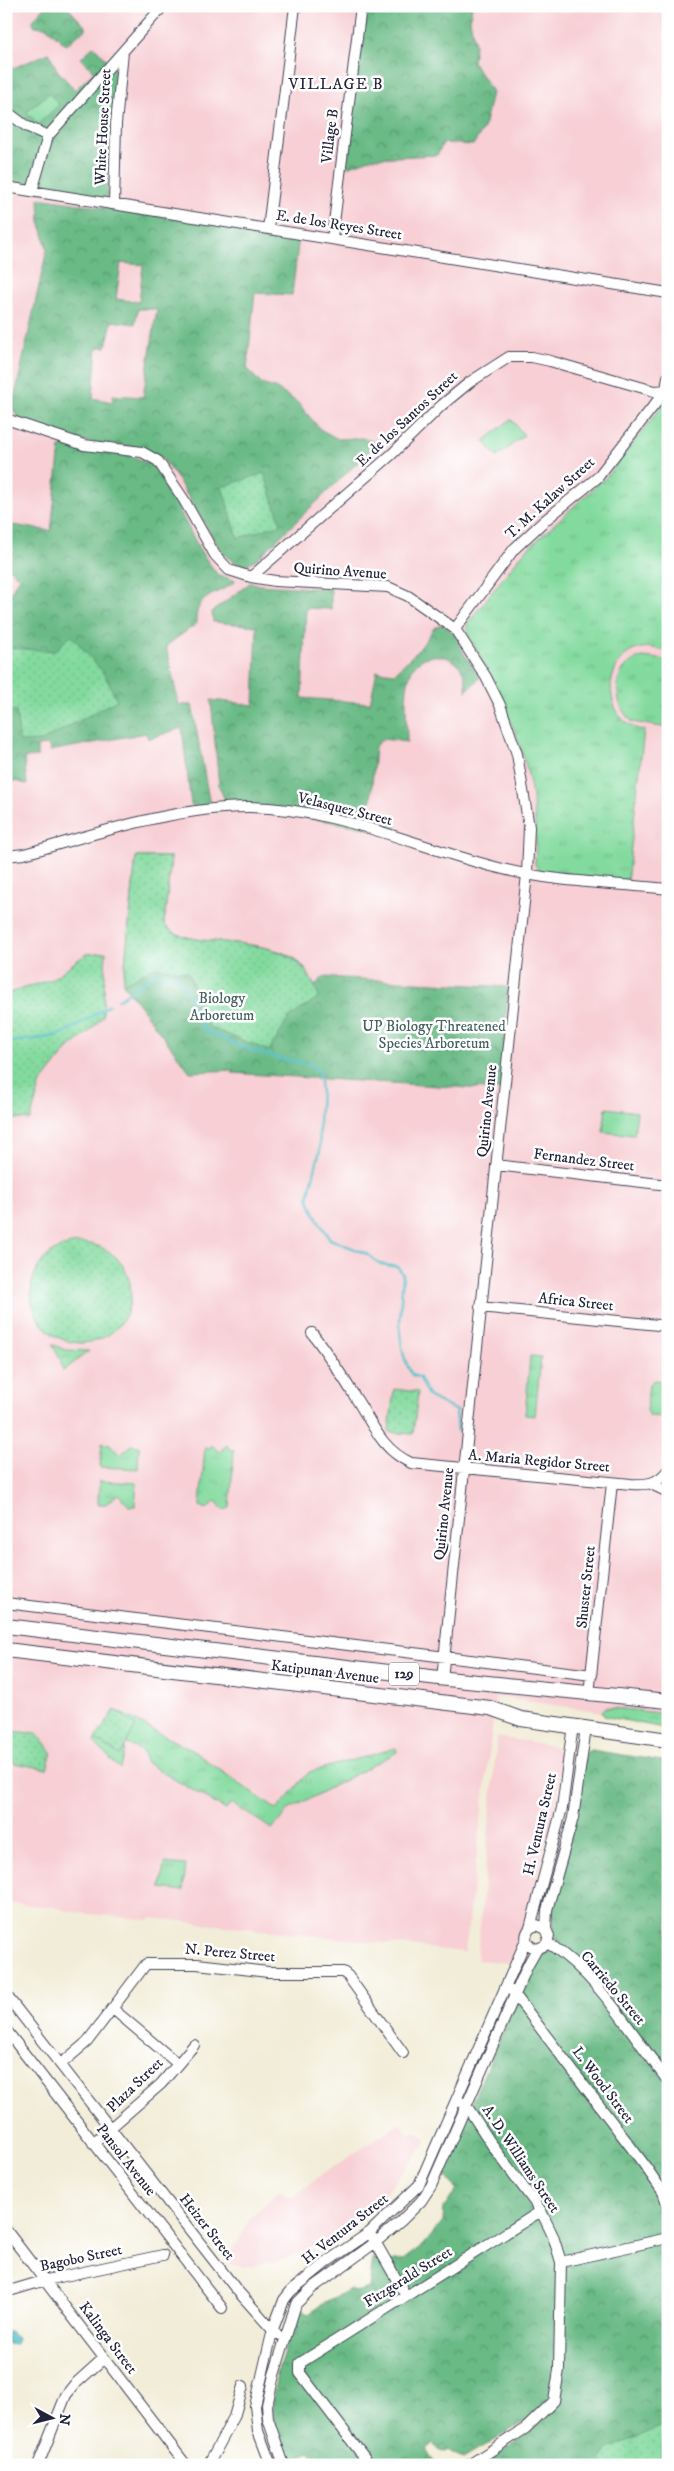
<svg xmlns="http://www.w3.org/2000/svg" width="674" height="2471" viewBox="0 0 674 2471" font-family="'IM FELL DW Pica',serif">
<style>
.built{fill:#f7cfd4}
.grass{fill:url(#grass-tufts);stroke:#527e6c}
.forest{fill:url(#forest-crowns);stroke:#466e60;fill-rule:evenodd}
.park{fill:url(#park-dots);stroke:#527e6c}
.garden{fill:#82da9e;stroke:#527e6c}
.water{fill:url(#water-waves);stroke:#387080}
.lines{fill:none;stroke-linecap:round;stroke-linejoin:round}
.stream{stroke:#4fbdc6;stroke-width:2.5}
.minor-casing{stroke:#414053;stroke-width:12}
.major-casing{stroke:#414053;stroke-width:16}
.minor{stroke:#fff;stroke-width:10}
.major{stroke:#fff;stroke-width:14}
.labels{text-anchor:middle;dominant-baseline:central;stroke-width:5;stroke-linejoin:round;paint-order:stroke}
.shield{fill:#fff;stroke:#646476;stroke-width:1}
.shield-label{font-size:14px;font-weight:bold;fill:#22223b}
.street-label{font-size:15px;fill:#22223b;stroke:#fff}
.park-label{font-size:15px;fill:#44625e;stroke:#fff}
.neighbourhood-label{font-size:16px;letter-spacing:1px;fill:#22223b;stroke:#fff}
</style>
<defs>
<pattern id="grass-tufts" width="24" height="20" patternUnits="userSpaceOnUse" patternTransform="scale(1.25)"><rect width="24" height="20" fill="#82da9e"/><path d="M3 7l-1-3M5 7V3M7 7l1-3M15 17l-1-3M17 17v-4M19 17l1-3" fill="none" stroke="#70bb89"/></pattern>
<pattern id="forest-crowns" width="20" height="18" patternUnits="userSpaceOnUse" patternTransform="scale(1.25)"><rect width="20" height="18" fill="#69ba85"/><path d="M2 6a3 3 0 1 1 6 0M12 15a3 3 0 1 1 6 0" fill="none" stroke="#56976e"/></pattern>
<pattern id="park-dots" width="8" height="8" patternUnits="userSpaceOnUse" patternTransform="scale(1.25)"><rect width="8" height="8" fill="#82da9e"/><path d="M2 2h.1M6 6h.1" fill="none" stroke="#70bb89" stroke-width="1.8" stroke-linecap="round"/></pattern>
<pattern id="water-waves" width="16" height="10" patternUnits="userSpaceOnUse" patternTransform="scale(1.25)"><rect width="16" height="10" fill="#4fbdc6"/><path d="M0 5q4-4 8 0t8 0" fill="none" stroke="#4199a2"/></pattern>
</defs>
<rect width="100%" height="100%" fill="#fff"/>
<filter id="ink" filterUnits="userSpaceOnUse"><feTurbulence type="fractalNoise" baseFrequency=".02" numOctaves="2"/><feDisplacementMap in="SourceGraphic" scale="10" xChannelSelector="R" yChannelSelector="G"/><feConvolveMatrix kernelMatrix="1 2 1 2 8 2 1 2 1" color-interpolation-filters="sRGB"/></filter>
<filter id="wash" filterUnits="userSpaceOnUse"><feTurbulence type="fractalNoise" baseFrequency=".0096" numOctaves="4" result="noise"/><feDisplacementMap in="SourceGraphic" scale="20" xChannelSelector="R" yChannelSelector="G"/><feGaussianBlur stdDeviation="1.12" result="paint"/><feColorMatrix in="noise" values="0 0 0 0 0 0 0 0 0 0 0 0 0 0 0 0 0 1.4 0 .05"/><feComposite in="paint" operator="in"/></filter>
<g filter="url(#wash)">
<rect width="100%" height="100%" fill="#f2edd8"/>
<!-- built -->
<path class="built" d="M6,6H668V1721L496,1697L465,1952L151,1918L150,1920L70,1912L54,1907L6,1903Z
M497,1737L551,1745L557,1748L562,1758L558,1797L531,1904L511,1963L477,1960Z
M400,2123L409,2134L416,2131L427,2141L392,2186L352,2223L328,2241L279,2261L245,2267L226,2263L251,2217L279,2191L291,2198L314,2180Z"/>
<!-- grass -->
<path class="grass" d="M668,398V651C660,650 649,646 641,648C599,657 603,725 644,730L627,882L541,872L535,865C541,771 509,712 467,632V624L523,553L609,474Z
M643,657L668,660V728L632,722C611,703 611,664 643,657Z
M52,1344L65,1350L89,1351L63,1371L61,1361Z
M530,1356L541,1357L535,1416L525,1415Z
M654,1380L668,1381L665,1417L650,1416L646,1411L649,1384Z
M102,1443L110,1444L120,1455L132,1445L139,1446L138,1469L100,1467Z
M212,1445L219,1452L227,1445L229,1449L234,1450L230,1508L223,1510L216,1501L207,1509L200,1506L205,1447L210,1448Z
M99,1481L137,1483L135,1506H129L118,1494L106,1504H98Z
M606,1707L668,1714V1729L604,1716L602,1711Z
M115,1710L193,1751L277,1810L309,1772L396,1748L397,1752L290,1809L272,1829L231,1803L226,1810L145,1762L144,1753L126,1743L120,1769L94,1742Z
M164,1863L186,1865L183,1891L161,1888Z"/>
<!-- forest -->
<path class="forest" d="M45,6H66L87,28L66,45L46,27L35,26L32,22Z
M364,6H472L470,20L475,44L473,62L492,92L484,128L473,145L443,143L437,155L373,158L344,168Z
M94,46L116,70L107,199L6,189V71L49,53L57,70L75,90L94,72L81,58Z
M39,198L299,237L292,295L255,293L247,368L261,384L275,388L297,402L320,429L338,439L362,438L378,443L258,558L244,566L233,561L223,554L175,475L161,457L137,447L85,442L21,420C14,413 12,410 14,400L47,249L40,222ZM121,263L143,265L139,302L116,299ZM138,309H157L143,397L113,395L112,402L93,398L97,347H106L112,321L135,324Z
M60,447H79L132,456L152,465L170,492L201,552L217,574L236,581C216,597 195,593 196,624L166,646L179,705H192L210,805L196,809L191,805L182,728L148,739L146,733L50,751L48,745L37,746V757L24,758L27,784L6,779V592L10,594L19,577L6,566L11,562L6,545V524L51,531Z
M251,582L259,585L331,589V609L306,608L302,698L370,703L377,671L395,673L421,647L434,628L442,624L455,634L462,650L480,678L466,691C470,652 422,645 411,672C403,692 407,721 407,742L383,739L375,746L370,812L380,813L381,824L396,825L395,833L226,803L219,786L211,700L254,705L257,626L213,622L212,612Z
M136,857H171L164,924C174,936 187,937 202,940C228,943 272,944 294,958C303,964 310,976 314,986L323,977L508,987L501,1090L232,1073L234,1070L190,1072L123,984Z
M591,1750L668,1762V2465H476C494,2454 515,2447 528,2433L524,2422L463,2458L449,2449L441,2452L434,2444L427,2450L437,2465H321L309,2452L294,2460C252,2417 283,2357 299,2308L309,2314L323,2303L351,2289L356,2292L369,2288L373,2258L383,2264L395,2260H404L424,2245L443,2221L444,2208L457,2189L442,2170L535,1958L548,1950L555,1952L560,1947L555,1939L551,1908L585,1753Z"/>
<!-- park -->
<path class="park" d="M264,473L281,524L238,538L222,487Z
M71,635L103,672L117,700L42,741L20,742L16,711H6V648L55,651Z
M136,857H171L164,924C174,936 187,937 202,940C236,944 289,942 309,976C313,982 316,990 319,997L289,1018L269,1051L209,1027L188,972L155,967L123,984Z
M106,952L103,1016L91,1030L67,1050L41,1083L30,1120L6,1118V994L52,979L86,954Z
M31 1293a50 50 0 1 1 100 0a50 50 0 1 1-100 0Z
M394,1389L418,1392L413,1434L389,1432Z
M115,1710L136,1726L120,1755L95,1739Z
M6,1731L37,1733L52,1752L47,1769L14,1763L6,1752Z
M665,2425L661,2461L662,2465H598L607,2450Z"/>
<!-- garden -->
<path class="garden" d="M49,93L59,105L38,124L27,112Z
M511,419L524,435L497,457L484,441Z
M606,1108L637,1112L634,1135L603,1132Z"/>
<!-- water -->
<path class="water" d="M8,2331L18,2339L16,2345L8,2344L6,2340Z"/>
<g class="lines">
<!-- stream -->
<path class="stream" d="M118,1000L154,974L178,976L187,990L196,1017L205,1030L243,1048L277,1058L311,1064L319,1072L321,1092L319,1122L320,1150L308,1197L315,1215L330,1239L367,1254L380,1264L398,1267L403,1275C401,1309 394,1344 412,1375L420,1378L428,1396L456,1411L458,1431
M6,1044C24,1037 43,1041 61,1034C78,1027 94,1015 109,1005"/>
</g>
</g>
<g filter="url(#ink)">
<g class="lines">
<defs>
<path id="minor" d="M6,111L26,126L48,136
M6,187L668,293
M32,191L48,136L163,6
M114,204L116,124L123,52
M268,229L295,6
M332,239L361,6
M666,390L668,377
M6,419L84,445L142,452L158,461L184,500L215,555L229,570L251,577L275,581L388,587L408,596L455,629L486,677L500,705L517,754L529,827L527,874L442,1679
M251,577L391,455L442,405L470,382L509,357H532L550,361L654,391L668,390
M455,629L514,549L543,522L597,478L666,390
M6,856L24,854C96,834 173,807 249,807C335,808 414,846 495,867C550,882 611,883 668,889
M496,1165L668,1185
M480,1307L668,1326
M312,1333C328,1354 343,1377 357,1400C373,1425 382,1450 411,1463L631,1484C647,1485 658,1484 668,1470
M651,1484L668,1492
M6,1603L592,1675
M589,1694L612,1483
M530,1928L537,1925L546,1929L549,1936L546,1945L537,1949C526,1946 523,1937 530,1928L562,1808L573,1725
M546,1929L547,1910L573,1818L586,1728
M548,1943C599,1976 631,2033 668,2081
M512,1991L643,2163L663,2192L668,2206
M6,1995L236,2289L277,2335
M113,2009L178,2064
M6,2030L222,2308
M61,2064L87,2042L146,1964H197L268,1972H343L348,1976L403,2053
M461,2102L466,2105L494,2148L541,2211L553,2236L561,2262L559,2370L554,2401L526,2428L469,2465
M93,2143L161,2084L194,2045
M6,2230L186,2465
M373,2238L406,2296
M561,2262L668,2238
M6,2292L46,2280L163,2255
M668,2445V2464
M38,2465L66,2395L74,2385L104,2358
M208,2465L234,2417L243,2386
M271,2465L258,2431L255,2406L273,2329L284,2300L291,2291L328,2261L369,2233L419,2185L526,1940
M284,2465L268,2419L267,2405L274,2375L296,2304L311,2289L376,2242L401,2221L421,2201L431,2186L528,1965L537,1949
M370,2465L300,2373V2363L541,2211"/>
<path id="major" d="M6,1626L447,1679L668,1701
M6,1650L490,1708L521,1719L668,1740"/>
</defs>
<!-- minor casing -->
<use href="#minor" class="minor-casing"/>
<!-- major casing -->
<use href="#major" class="major-casing"/>
<!-- minor -->
<use href="#minor" class="minor"/>
<!-- major -->
<use href="#major" class="major"/>
</g>
</g>
<g class="labels">
<!-- shield labels -->
<rect class="shield" x="389" y="1662.5" width="30" height="23" rx="4"/>
<g class="shield-label">
<text x="404" y="1674">129</text>
</g>
<!-- street labels -->
<g class="street-label">
<text transform="translate(103 127) rotate(-87)">White House Street</text>
<text transform="translate(330 136) rotate(-83)">Village B</text>
<text transform="translate(339 225) rotate(9)">E. de los Reyes Street</text>
<text transform="translate(407 419) rotate(-43)">E. de los Santos Street</text>
<text transform="translate(550 498) rotate(-42)">T. M. Kalaw Street</text>
<text transform="translate(340 571) rotate(4)">Quirino Avenue</text>
<text transform="translate(345 809) rotate(14)">Velasquez Street</text>
<text transform="translate(487 1111) rotate(-84)">Quirino Avenue</text>
<text transform="translate(584 1160) rotate(7)">Fernandez Street</text>
<text transform="translate(576 1302) rotate(6)">Africa Street</text>
<text transform="translate(539 1461) rotate(5)">A. Maria Regidor Street</text>
<text transform="translate(444 1514) rotate(-84)">Quirino Avenue</text>
<text transform="translate(586 1587) rotate(-84)">Shuster Street</text>
<text transform="translate(325 1672) rotate(7)">Katipunan Avenue</text>
<text transform="translate(540 1824) rotate(-77)">H. Ventura Street</text>
<text transform="translate(230 1953) rotate(5)">N. Perez Street</text>
<text transform="translate(613 1988) rotate(50)">Carriedo Street</text>
<text transform="translate(135 2085) rotate(-44)">Plaza Street</text>
<text transform="translate(603 2085) rotate(53)">L. Wood Street</text>
<text transform="translate(521 2159) rotate(56)">A. D. Williams Street</text>
<text transform="translate(126 2160) rotate(52)">Pansol Avenue</text>
<text transform="translate(207 2227) rotate(52)">Heizer Street</text>
<text transform="translate(345 2229) rotate(-38)">H. Ventura Street</text>
<text transform="translate(81 2258) rotate(-12)">Bagobo Street</text>
<text transform="translate(408 2277) rotate(-32)">Fitzgerald Street</text>
<text transform="translate(108 2338) rotate(53)">Kalinga Street</text>
</g>
<!-- park labels -->
<g class="park-label">
<text x="222" y="998">Biology<tspan x="222" dy="17">Arboretum</tspan></text>
<text x="434" y="1026">UP Biology Threatened<tspan x="434" dy="17">Species Arboretum</tspan></text>
</g>
<!-- neighbourhood labels -->
<g class="neighbourhood-label">
<text x="336" y="84">VILLAGE B</text>
</g>
</g>
<!-- margin -->
<rect width="674" height="2471" fill="none" stroke="#fff" stroke-width="25"/>
<!-- north arrow -->
<g transform="translate(52 2418) rotate(97)" stroke="#ffffff" stroke-width="4" paint-order="stroke">
<path d="M0-4L9 19L0 12L-9 19Z" fill="#22223b"/>
<text y="-8" font-size="14" font-weight="bold" text-anchor="middle" fill="#22223b">N</text>
</g>
</svg>
